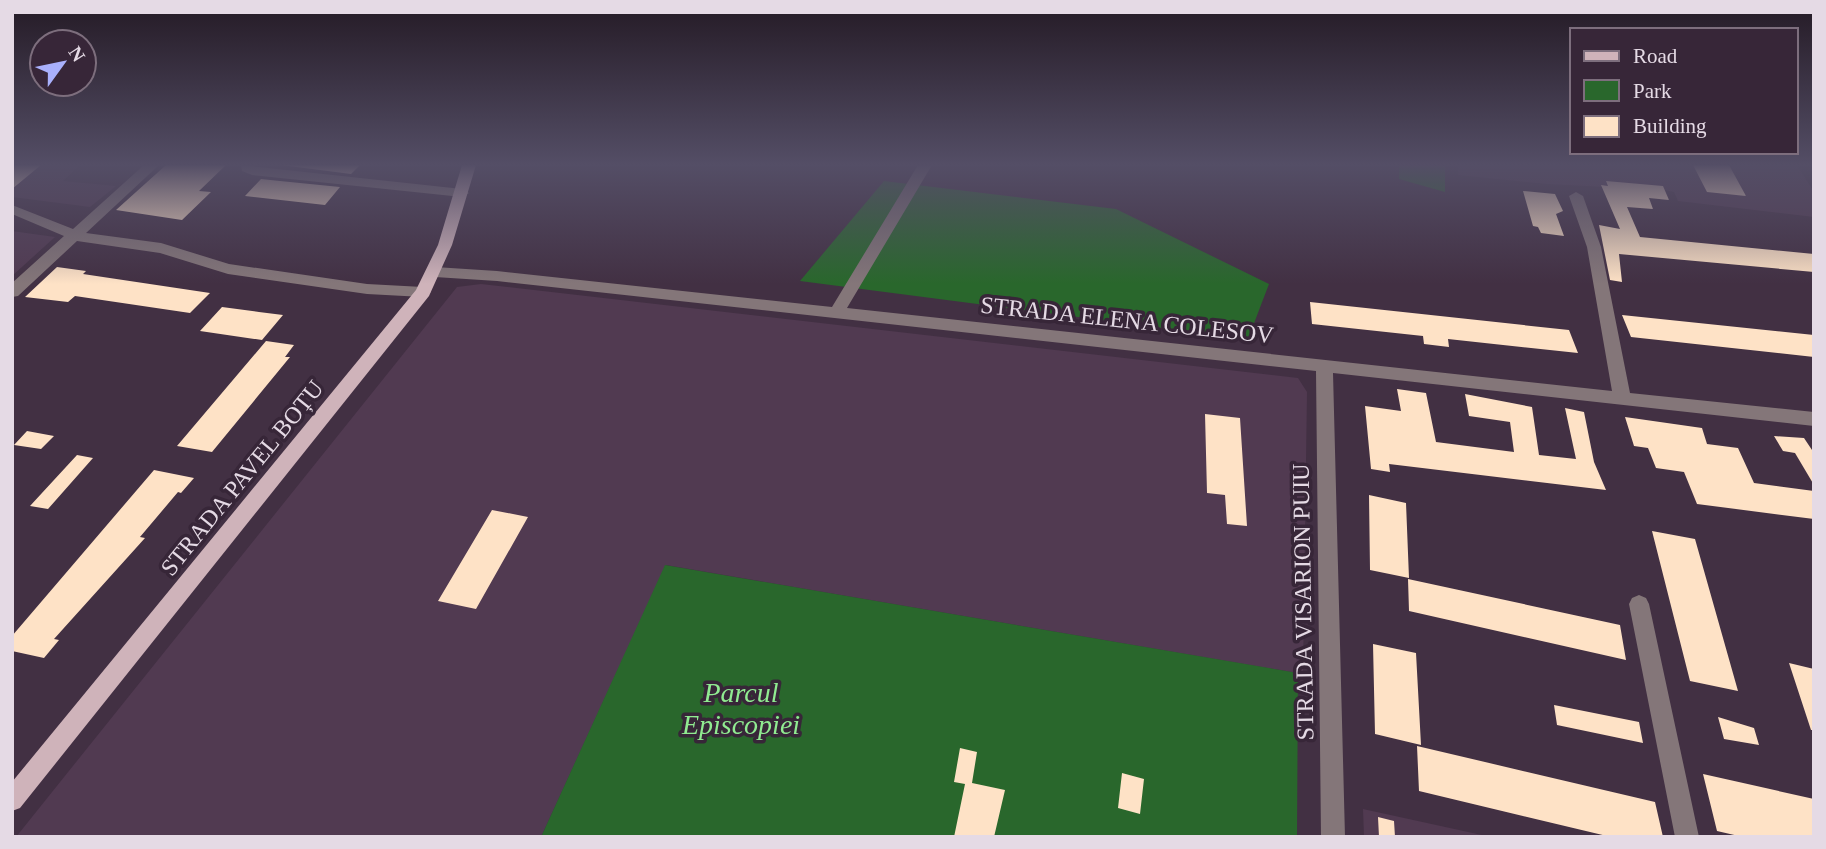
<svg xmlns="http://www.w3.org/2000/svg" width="1826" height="849" viewBox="0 0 1826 849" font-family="'Times New Roman',serif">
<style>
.built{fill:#513a51}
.green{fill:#29672c}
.building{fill:#fee2c6}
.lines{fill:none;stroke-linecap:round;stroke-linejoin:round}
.minor{fill:#847679;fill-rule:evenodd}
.major{fill:#cfb3ba;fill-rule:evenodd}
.labels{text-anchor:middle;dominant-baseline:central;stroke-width:7;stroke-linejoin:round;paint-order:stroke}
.street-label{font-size:24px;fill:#e5dae5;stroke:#372638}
.near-park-label{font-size:28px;font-style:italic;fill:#90eb91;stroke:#372638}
</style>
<rect width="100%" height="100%" fill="#423043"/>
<!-- built -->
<path class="built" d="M12,165H80L63,181L116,186L90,207L12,197Z
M1458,165H1797L1814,192V217L1678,201L1674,192L1665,190L1547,184L1458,175Z
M12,231L55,237L12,276Z
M481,284L1298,378L1307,392L1303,674L666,565L541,837H16L457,287Z
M1363,809L1491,837H1364Z"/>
<!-- green -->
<path class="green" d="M1399,165H1445V192L1399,179Z
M884,181L1116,209L1269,284L1248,339L800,281Z
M665,565L1298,673L1297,837H541Z"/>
<!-- building -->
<path class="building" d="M12,165H41L12,189Z
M166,165H226L199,191L211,192L182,220L116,210Z
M281,165H360L351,174Z
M1693,165H1729L1746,196L1707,192Z
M261,179L280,181L340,187L325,205L245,196Z
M1606,181L1663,186L1669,200L1649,198L1653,209L1627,207L1640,237L1814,254V272L1619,254L1622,282L1610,280L1599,225L1620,229L1601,185L1608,186Z
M1523,191L1555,194L1563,211L1556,214L1564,236L1541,233L1538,227L1533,226Z
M57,267L86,271L83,274L210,293L190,313L75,296L68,302L25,297Z
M1310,302L1569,330L1578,353L1448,339L1449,347L1424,344L1423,336L1312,324Z
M222,307L259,312L283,315L262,340L200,331Z
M1622,315L1814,335V357L1631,337Z
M266,341L294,345L285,357H290L212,452L177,446Z
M1397,389L1426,393L1436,442L1514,452L1510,422L1469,416L1465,394L1532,407L1539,455L1576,459L1565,408L1584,412L1594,462L1606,490L1389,464L1390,472L1371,469L1365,406L1401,411Z
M1205,414L1240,418L1247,526L1227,524L1225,495L1207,493Z
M1625,417L1702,428L1707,444L1738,448L1754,483L1814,491V519L1697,504L1684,472L1656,468L1648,448L1634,446Z
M27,431L54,436L41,449L14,445Z
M1774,436L1804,438L1814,453V485L1795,453L1783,451Z
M77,455L93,458L48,509L30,506Z
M154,470L194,478L181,493L178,492L140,537L145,538L54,639L59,640L44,658L12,651V636Z
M1369,495L1406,503L1409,578L1370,570Z
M492,510L528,517L476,609L438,601Z
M1652,531L1695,539L1738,691L1690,681Z
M1408,579L1620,625L1626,660L1409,611Z
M1373,644L1416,653L1421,745L1375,734Z
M1789,663L1814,669V730H1811Z
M1554,705L1639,722L1643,743L1557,725Z
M1718,717L1754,728L1759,745L1724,739Z
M1417,746L1655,802L1663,837H1611L1419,791Z
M960,748L977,752L972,783L1005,790L994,837H954L965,784L954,782Z
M1122,773L1144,779L1140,814L1118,808Z
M1703,774L1814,799V837H1743L1717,831Z
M1378,817L1394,821L1395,837H1379Z"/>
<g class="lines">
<!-- minor -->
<path class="minor" d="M144,165H159L86,233L161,243L229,264L367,284L423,287L431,292L423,297L367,294L228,274L160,253L77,241L18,296L12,297V283L64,236L12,214V205L73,229Z
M241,165L462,189L469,193L462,197L252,175L242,171Z
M918,165H932L847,308L1612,391L1587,247L1569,196L1576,192L1583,196L1601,247L1630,393L1814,412V426L1333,373L1345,837H1321L1316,371L497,281L435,277L427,272L435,267L497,271L832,307Z
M1639,595L1646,598L1649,604L1699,837H1675L1629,604L1632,598Z"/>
<!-- major -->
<path class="major" d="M462,165H476L452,245L429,296L20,808L12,811V782L416,290L438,245Z"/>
</g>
<!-- sky -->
<linearGradient id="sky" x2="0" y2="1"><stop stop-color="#241a25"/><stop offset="0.58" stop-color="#544e66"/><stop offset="1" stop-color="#544e66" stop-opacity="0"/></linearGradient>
<rect width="1826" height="284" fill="url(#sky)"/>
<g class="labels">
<!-- street labels -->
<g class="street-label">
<text transform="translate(1127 320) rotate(6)">STRADA ELENA COLESOV</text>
<text transform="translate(242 478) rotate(-51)">STRADA PAVEL BOȚU</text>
<text transform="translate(1303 602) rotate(-91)">STRADA VISARION PUIU</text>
</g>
<!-- near-park labels -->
<g class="near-park-label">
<text x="741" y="692">Parcul<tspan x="741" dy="32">Episcopiei</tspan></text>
</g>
</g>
<!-- border -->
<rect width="1826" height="849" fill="none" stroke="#e5dae5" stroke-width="28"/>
<!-- legend -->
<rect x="1570" y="28" width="228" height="126" fill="#372638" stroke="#7d6e7d" stroke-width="2"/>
<rect x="1584" y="51" width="35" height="10" fill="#cfb3ba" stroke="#7d6e7d" stroke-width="2"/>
<text x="1633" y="63" font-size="21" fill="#e5dae5">Road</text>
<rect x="1584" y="80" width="35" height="21" fill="#29672c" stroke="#7d6e7d" stroke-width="2"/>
<text x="1633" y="98" font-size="21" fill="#e5dae5">Park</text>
<rect x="1584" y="116" width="35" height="21" fill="#fee2c6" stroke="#7d6e7d" stroke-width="2"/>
<text x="1633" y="133" font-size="21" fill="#e5dae5">Building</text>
<!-- north arrow -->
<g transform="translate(63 63) rotate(57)"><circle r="33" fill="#372638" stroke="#7d6e7d" stroke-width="2"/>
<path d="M0-5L12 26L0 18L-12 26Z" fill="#a9b0fc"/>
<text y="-10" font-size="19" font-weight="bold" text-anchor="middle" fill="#e5dae5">N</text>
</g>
</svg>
